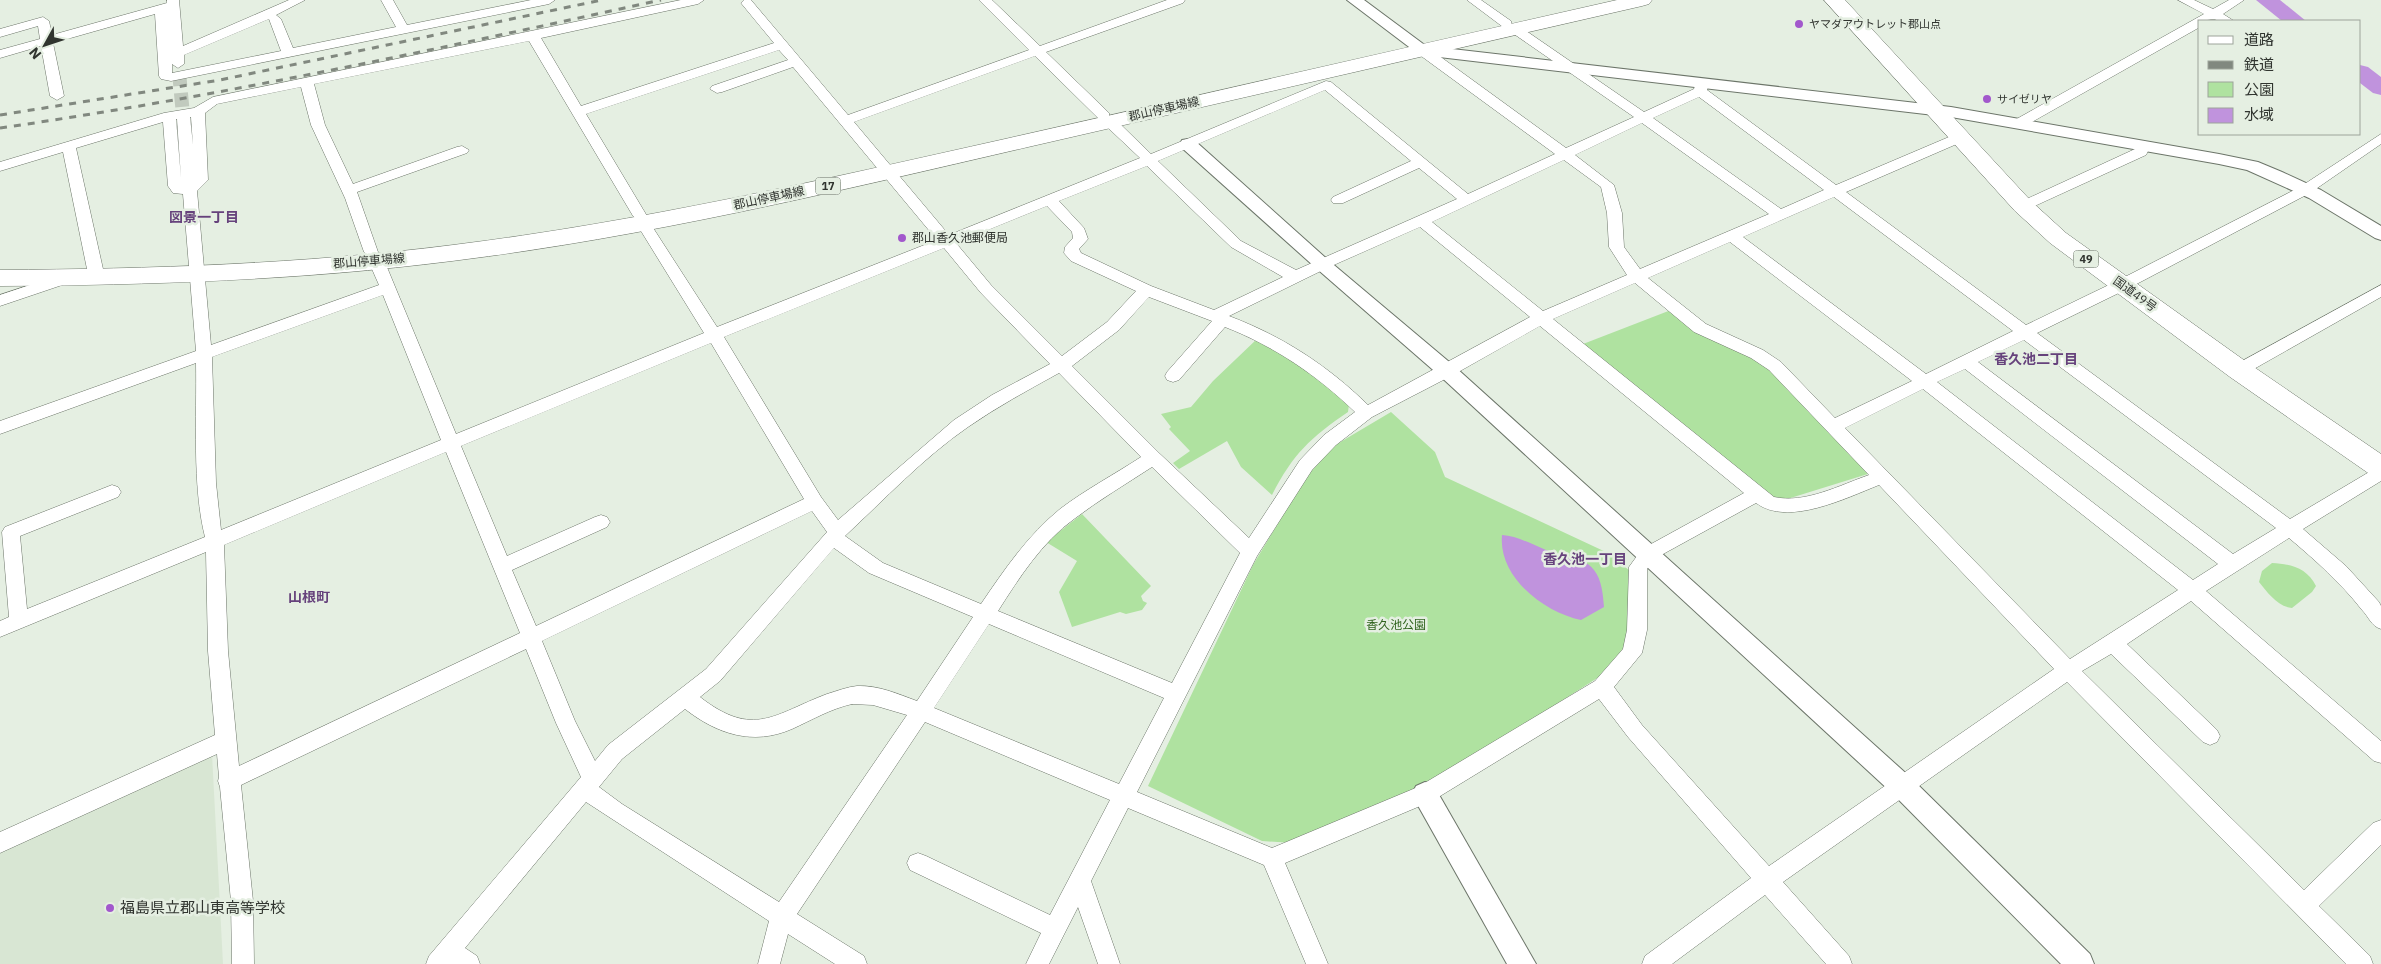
<svg xmlns="http://www.w3.org/2000/svg" width="2381" height="964" viewBox="0 0 2381 964" font-family="'IBM Plex Sans','Noto Sans JP',sans-serif">
<style>
.built{fill:#d8e6d3}
.green{fill:#afe2a0}
.water{fill:#c093dd}
.lines{fill:none;stroke-linecap:round;stroke-linejoin:round}
.river{fill:#c093dd;fill-rule:evenodd}
.minor-tunnel{stroke:#c1cabe;stroke-width:14;stroke-dasharray:14 7;stroke-linecap:butt}
.minor-casing{stroke:#6c7569;stroke-width:1}
.tertiary-casing{stroke:#6c7569;stroke-width:2}
.primary-casing{stroke:#6c7569;stroke-width:1}
.trunk-casing{stroke:#6c7569;stroke-width:1}
.minor{fill:#fff;fill-rule:evenodd}
.tertiary{fill:#fff;fill-rule:evenodd}
.primary{fill:#fff;fill-rule:evenodd}
.trunk{fill:#fff;fill-rule:evenodd}
.rail{stroke:#81887f;stroke-width:3;stroke-dasharray:7 7;stroke-linecap:butt}
.poi-dot{fill:#a258cc;stroke:#e5efe2;stroke-width:2}
.labels{text-anchor:middle;stroke-width:5;stroke-linejoin:round;paint-order:stroke}
.far-poi-label{font-size:11px;fill:#30342f;stroke:#e5efe2;text-anchor:start}
.shield{fill:#e5efe2;stroke:#666c65;stroke-width:1}
.shield-label{font-size:11px;font-weight:bold;fill:#30342f}
.street-label{font-size:12px;fill:#30342f;stroke:#e5efe2}
.poi-label{font-size:12px;fill:#30342f;stroke:#e5efe2;text-anchor:start}
.park-label{font-size:12px;fill:#30641e;stroke:#e5efe2}
.neighbourhood-label{font-size:14px;font-weight:bold;fill:#66427c;stroke:#e5efe2}
.near-poi-label{font-size:15px;fill:#30342f;stroke:#e5efe2;text-anchor:start}
</style>
<rect width="100%" height="100%" fill="#e5efe2"/>
<!-- built -->
<polygon class="built" points="212,754 223,964 0,964 0,851"/>
<!-- green -->
<g class="green">
<polygon points="1671,310 1754,355 1871,473 1784,500 1771,497 1583,344"/>
<path d="M 1258,338 L 1285,353 L 1349,404 L 1348,412 C 1310,438 1293,454 1272,495 L 1241,467 L 1227,441 L 1179,469 L 1173,463 L 1190,451 L 1169,429 L 1171,427 L 1161,414 L 1191,407 L 1213,381 Z"/>
<polygon points="1391,412 1435,452 1445,477 1608,553 1630,571 1630,637 1616,666 1437,781 1294,843 1262,841 1148,786 1253,565 1305,478 1332,447"/>
<polygon points="1082,514 1151,586 1141,596 1143,601 1147,603 1142,610 1126,614 1120,612 1072,627 1059,592 1077,561 1046,542"/>
<path d="M 2272,563 C 2291,564 2307,568 2316,586 L 2312,592 L 2292,608 C 2278,607 2267,592 2259,582 L 2262,571 Z"/>
</g>
<!-- water -->
<path class="water" d="M 1502,535 C 1521,536 1541,550 1560,555 C 1567,558 1575,558 1582,561 C 1587,563 1591,566 1594,570 C 1602,580 1603,595 1604,607 L 1581,620 C 1544,612 1498,577 1502,535 Z"/>
<g class="lines">
<!-- river -->
<g class="river">
<polygon points="2256,0 2280,0 2306,21 2282,21"/>
<polygon points="2360,65 2368,67 2381,77 2381,95 2373,93 2360,83"/>
</g>
<!-- minor-tunnel -->
<polyline class="minor-tunnel" points="179,72 183,115"/>
<defs>
<g id="minor">
<path d="M 167,0 L 179,0 L 183,46 L 289,0 L 305,0 L 276,15 L 281,19 L 293,48 L 396,27 L 381,0 L 393,0 L 407,25 L 531,0 L 555,0 L 549,4 L 171,81 L 161,79 L 159,76 L 155,14 L 53,43 L 64,96 L 57,100 L 50,96 L 41,46 L 0,58 L 0,50 L 40,39 L 38,26 L 0,37 L 0,29 L 43,17 L 49,21 L 52,35 L 167,3 ZM 269,19 L 281,51 L 172,73 L 172,64 L 178,68 L 184,64 L 184,55 Z"/>
<path d="M 681,0 L 704,0 L 698,4 L 541,38 L 581,106 L 774,43 L 741,3 L 744,0 L 751,0 L 848,115 L 1029,50 L 979,0 L 992,0 L 1040,46 L 1167,0 L 1185,0 L 1183,3 L 1046,52 L 1109,113 L 1109,118 L 1115,119 L 1151,154 L 1326,81 L 1331,82 L 1468,194 L 1555,154 L 1417,53 L 1416,50 L 1417,47 L 1427,47 L 1566,148 L 1634,117 L 1511,32 L 1510,27 L 1503,27 L 1467,0 L 1481,0 L 1511,21 L 1512,26 L 1519,26 L 1644,112 L 1694,89 L 1697,79 L 1707,79 L 1709,82 L 1707,90 L 1836,185 L 1956,134 L 1966,134 L 1968,137 L 1966,140 L 1846,192 L 2026,325 L 2117,281 L 2300,187 L 2381,134 L 2381,144 L 2310,193 L 2127,289 L 2037,333 L 2290,519 L 2381,465 L 2381,481 L 2303,529 L 2346,566 L 2379,602 L 2381,606 L 2381,629 C 2371,626 2369,617 2362,610 C 2341,583 2315,560 2289,538 L 2206,591 L 2381,741 L 2381,763 L 2374,761 L 2191,601 L 2127,644 L 2217,730 L 2220,736 L 2217,742 L 2210,745 L 2203,742 L 2111,654 L 2082,671 L 2304,890 L 2373,823 L 2381,820 L 2381,845 L 2319,906 L 2370,956 L 2373,964 L 2346,964 L 2067,682 L 1783,882 L 1849,956 L 1852,964 L 1826,964 L 1765,895 L 1672,964 L 1642,964 L 1645,956 L 1751,878 L 1628,737 L 1599,699 L 1432,801 L 1285,863 L 1328,964 L 1306,964 L 1264,865 L 1128,808 L 1091,881 L 1120,964 L 1098,964 L 1078,907 L 1049,964 L 1026,964 L 1041,933 L 910,870 L 907,863 L 910,856 L 918,853 L 926,856 L 1050,915 L 1110,800 L 925,722 L 797,914 L 864,956 L 867,964 L 835,964 L 788,934 L 780,964 L 758,964 L 769,921 L 586,802 L 465,948 L 477,956 L 480,964 L 426,964 L 429,956 L 581,777 L 556,723 L 526,649 L 241,785 L 253,901 L 254,964 L 232,964 L 231,901 L 220,787 L 218,781 L 219,777 L 217,754 L 0,853 L 0,832 L 215,735 L 208,651 L 206,552 L 0,637 L 0,621 L 9,617 L 2,532 L 5,527 L 112,485 L 118,487 L 121,492 L 118,497 L 20,536 L 27,609 L 205,537 C 192,486 197,416 196,363 L 0,434 L 0,421 L 196,351 L 183,194 L 173,193 L 168,186 L 163,122 L 76,148 L 103,269 L 100,273 L 90,273 L 87,269 L 63,152 L 0,171 L 0,162 L 164,113 L 194,108 L 213,97 ZM 529,41 L 633,216 L 638,220 L 636,223 L 704,333 L 456,434 L 384,260 L 377,255 L 378,252 L 357,192 L 467,153 L 469,150 L 462,146 L 457,147 L 353,184 L 325,125 L 314,84 ZM 779,50 L 788,60 L 712,86 L 710,89 L 717,93 L 722,92 L 793,67 L 937,240 L 717,327 L 648,220 L 645,219 L 647,216 L 586,114 ZM 1035,56 L 1099,119 L 1105,120 L 1105,125 L 1140,158 L 949,235 L 854,122 ZM 301,87 L 311,125 L 345,198 L 364,252 L 370,257 L 368,260 L 379,285 L 211,345 L 197,191 L 208,180 L 205,113 L 217,104 ZM 1325,90 L 1411,161 L 1333,197 L 1331,200 L 1333,203 L 1343,203 L 1419,168 L 1457,199 L 1296,270 L 1241,241 L 1158,161 ZM 1699,97 L 1824,190 L 1781,209 L 1653,118 ZM 190,117 L 191,117 L 193,145 ZM 176,119 L 177,119 L 181,178 ZM 1642,123 L 1769,214 L 1640,269 L 1624,247 L 1622,213 L 1614,185 L 1575,155 ZM 1564,160 L 1601,187 L 1607,213 L 1609,247 L 1627,275 L 1543,311 L 1432,222 ZM 1147,166 L 1231,247 L 1283,277 L 1214,310 L 1151,286 L 1081,253 L 1079,249 L 1088,239 L 1084,228 L 1059,201 ZM 1834,197 L 2013,331 L 1926,374 L 1743,237 ZM 1047,206 L 1072,232 L 1073,238 L 1065,247 L 1064,253 L 1071,261 L 1136,291 L 1107,322 L 1062,356 L 991,285 L 956,243 ZM 1420,227 L 1530,317 L 1368,405 C 1327,365 1282,336 1229,316 L 1327,268 ZM 1730,242 L 1912,381 L 1835,418 L 1781,362 L 1763,350 L 1706,324 L 1648,278 ZM 944,248 L 981,293 L 1050,364 L 992,395 L 954,420 L 838,520 L 821,497 L 724,337 ZM 1635,283 L 1694,332 L 1751,358 L 1769,370 L 1869,475 C 1840,485 1805,504 1774,497 L 1553,319 ZM 383,295 L 441,440 L 221,530 L 216,483 L 212,357 ZM 1149,297 L 1212,321 L 1167,372 L 1165,376 L 1167,380 L 1173,382 L 1179,380 L 1225,327 C 1274,346 1318,376 1355,412 L 1324,435 L 1300,460 L 1249,538 L 1159,453 L 1072,366 L 1119,330 ZM 1540,326 L 1744,493 L 1642,549 L 1629,567 L 1627,630 L 1623,649 L 1595,681 L 1418,787 L 1272,848 L 1137,792 L 1257,556 L 1312,470 L 1336,445 L 1372,417 L 1453,375 ZM 2024,340 L 2276,528 L 2233,554 L 1978,362 ZM 711,343 L 804,499 L 536,626 L 512,570 L 607,527 L 610,522 L 607,517 L 601,515 L 595,517 L 507,556 L 461,446 ZM 1965,369 L 2218,564 L 2193,580 L 1937,382 ZM 1059,373 L 1141,457 C 1115,474 1085,490 1060,509 C 1028,535 1004,570 981,604 L 883,563 L 845,536 C 885,499 923,458 968,427 C 997,407 1028,390 1059,373 ZM 1923,389 L 2178,590 L 2070,659 L 1845,428 ZM 446,452 L 520,633 L 239,766 L 228,651 L 224,545 ZM 1152,467 L 1240,553 L 1172,683 L 998,611 C 1019,578 1042,542 1074,519 C 1099,500 1126,484 1152,467 ZM 1879,485 L 2054,669 L 1769,866 L 1642,725 L 1614,687 L 1642,653 L 1647,630 L 1647,569 L 1654,559 L 1756,503 C 1788,527 1846,498 1879,485 ZM 812,511 L 827,532 L 706,669 L 608,745 L 595,761 L 575,721 L 542,641 ZM 834,548 L 869,573 L 973,617 L 917,701 C 898,694 878,685 857,686 C 847,687 837,691 827,694 C 774,714 754,739 700,697 L 720,681 ZM 989,624 L 1164,698 L 1119,784 L 934,708 ZM 852,704 L 873,705 L 907,715 L 779,902 L 622,804 L 599,787 L 622,759 L 685,709 C 717,734 753,746 792,729 C 812,720 830,709 852,704 Z"/>
<polygon points="2178,0 2194,0 2213,9 2229,0 2244,0 2223,14 2234,21 2219,21 2214,19 2200,21 2200,27 2023,127 2013,127 2011,124 2013,121 2204,14"/>
<polygon points="2144,141 2151,145 2146,155 2028,209 2023,211 2016,206 2018,203 2135,149 2139,142"/>
<polygon points="66,273 71,274 74,278 71,282 0,306 0,295"/>
<polygon points="2381,285 2381,297 2245,374 2239,376 2233,374 2231,370 2233,366"/>
</g>
<g id="tertiary">
<polygon points="1347,0 1364,0 1426,46 1951,107 2219,154 2258,162 2282,172 2321,190 2381,226 2381,240 2375,238 2309,198 2247,170 2219,164 1951,117 1422,55 1417,53"/>
<polygon points="1188,139 1194,140 1328,260 1454,366 1910,777 2090,954 2094,964 2061,964 1892,793 1440,376 1316,268 1182,148 1180,144 1182,140"/>
<polygon points="1425,782 1434,786 1536,964 1507,964 1416,802 1412,794 1416,786"/>
</g>
<path id="primary" d="M 1617,0 L 1652,0 L 1649,4 L 1642,6 C 1437,53 1233,100 1028,147 C 838,191 647,237 452,261 C 302,280 151,285 0,286 L 0,270 C 151,269 303,264 453,245 C 639,222 822,180 1005,139 C 1209,93 1413,46 1617,0 Z"/>
<polygon id="trunk" points="1824,0 1845,0 2031,201 2066,233 2248,363 2381,454 2381,479 2371,475 2230,377 2050,243 2015,211"/>
</defs>
<!-- minor casing -->
<use href="#minor" class="minor-casing"/>
<!-- tertiary casing -->
<use href="#tertiary" class="tertiary-casing"/>
<!-- primary casing -->
<use href="#primary" class="primary-casing"/>
<!-- trunk casing -->
<use href="#trunk" class="trunk-casing"/>
<!-- minor -->
<use href="#minor" class="minor"/>
<!-- tertiary -->
<use href="#tertiary" class="tertiary"/>
<!-- primary -->
<use href="#primary" class="primary"/>
<!-- trunk -->
<use href="#trunk" class="trunk"/>
<!-- rail -->
<g class="rail">
<polyline points="0,115 220,80 602,0"/>
<path d="M 0,128 C 223,96 442,48 661,0"/>
</g>
</g>
<!-- markers -->
<g class="poi-dot">
<circle cx="1799" cy="24" r="5"/>
<circle cx="1987" cy="99" r="5"/>
<circle cx="902" cy="238" r="5"/>
<circle cx="110" cy="908" r="5"/>
</g>
<g class="labels">
<!-- far-poi labels -->
<g class="far-poi-label">
<text x="1809" y="28">ヤマダアウトレット郡山点</text>
<text x="1997" y="103">サイゼリヤ</text>
</g>
<!-- shield labels -->
<g class="shield">
<rect x="815.5" y="177.5" width="25" height="17" rx="4"/>
<rect x="2073.5" y="250.5" width="25" height="17" rx="4"/>
</g>
<g class="shield-label">
<text x="828" y="190">17</text>
<text x="2086" y="263">49</text>
</g>
<!-- street labels -->
<g class="street-label">
<text transform="translate(1164 109) rotate(-13)" y="4">郡山停車場線</text>
<text transform="translate(769 198) rotate(-12)" y="4">郡山停車場線</text>
<text transform="translate(369 261) rotate(-5)" y="4">郡山停車場線</text>
<text transform="translate(2135 294) rotate(36)" y="4">国道49号</text>
</g>
<!-- poi labels -->
<g class="poi-label">
<text x="912" y="242">郡山香久池郵便局</text>
</g>
<!-- park labels -->
<g class="park-label">
<text x="1396" y="629">香久池公園</text>
</g>
<!-- neighbourhood labels -->
<g class="neighbourhood-label">
<text x="204" y="222">図景一丁目</text>
<text x="2036" y="364">香久池二丁目</text>
<text x="1585" y="564">香久池一丁目</text>
<text x="309" y="602">山根町</text>
</g>
<!-- near-poi labels -->
<g class="near-poi-label">
<text x="120" y="913">福島県立郡山東高等学校</text>
</g>
</g>
<!-- legend -->
<rect x="2198" y="20" width="162" height="115" fill="#e5efe2" stroke="#9da49a"/>
<rect x="2208" y="36" width="25" height="8" fill="#ffffff" stroke="#9da49a"/>
<text x="2244" y="45" font-size="15" fill="#30342f">道路</text>
<rect x="2208" y="61" width="25" height="8" fill="#81887f" stroke="#9da49a"/>
<text x="2244" y="70" font-size="15" fill="#30342f">鉄道</text>
<rect x="2208" y="82" width="25" height="15" fill="#afe2a0" stroke="#9da49a"/>
<text x="2244" y="95" font-size="15" fill="#30342f">公園</text>
<rect x="2208" y="108" width="25" height="15" fill="#c093dd" stroke="#9da49a"/>
<text x="2244" y="120" font-size="15" fill="#30342f">水域</text>
<!-- north arrow -->
<g transform="translate(45 45) rotate(230)" stroke="#e5efe2" stroke-width="4" paint-order="stroke">
<path d="M0-4L9 19L0 12L-9 19Z" fill="#30342f"/>
<text y="-8" font-size="14" font-weight="bold" text-anchor="middle" fill="#30342f">N</text>
</g>
</svg>
